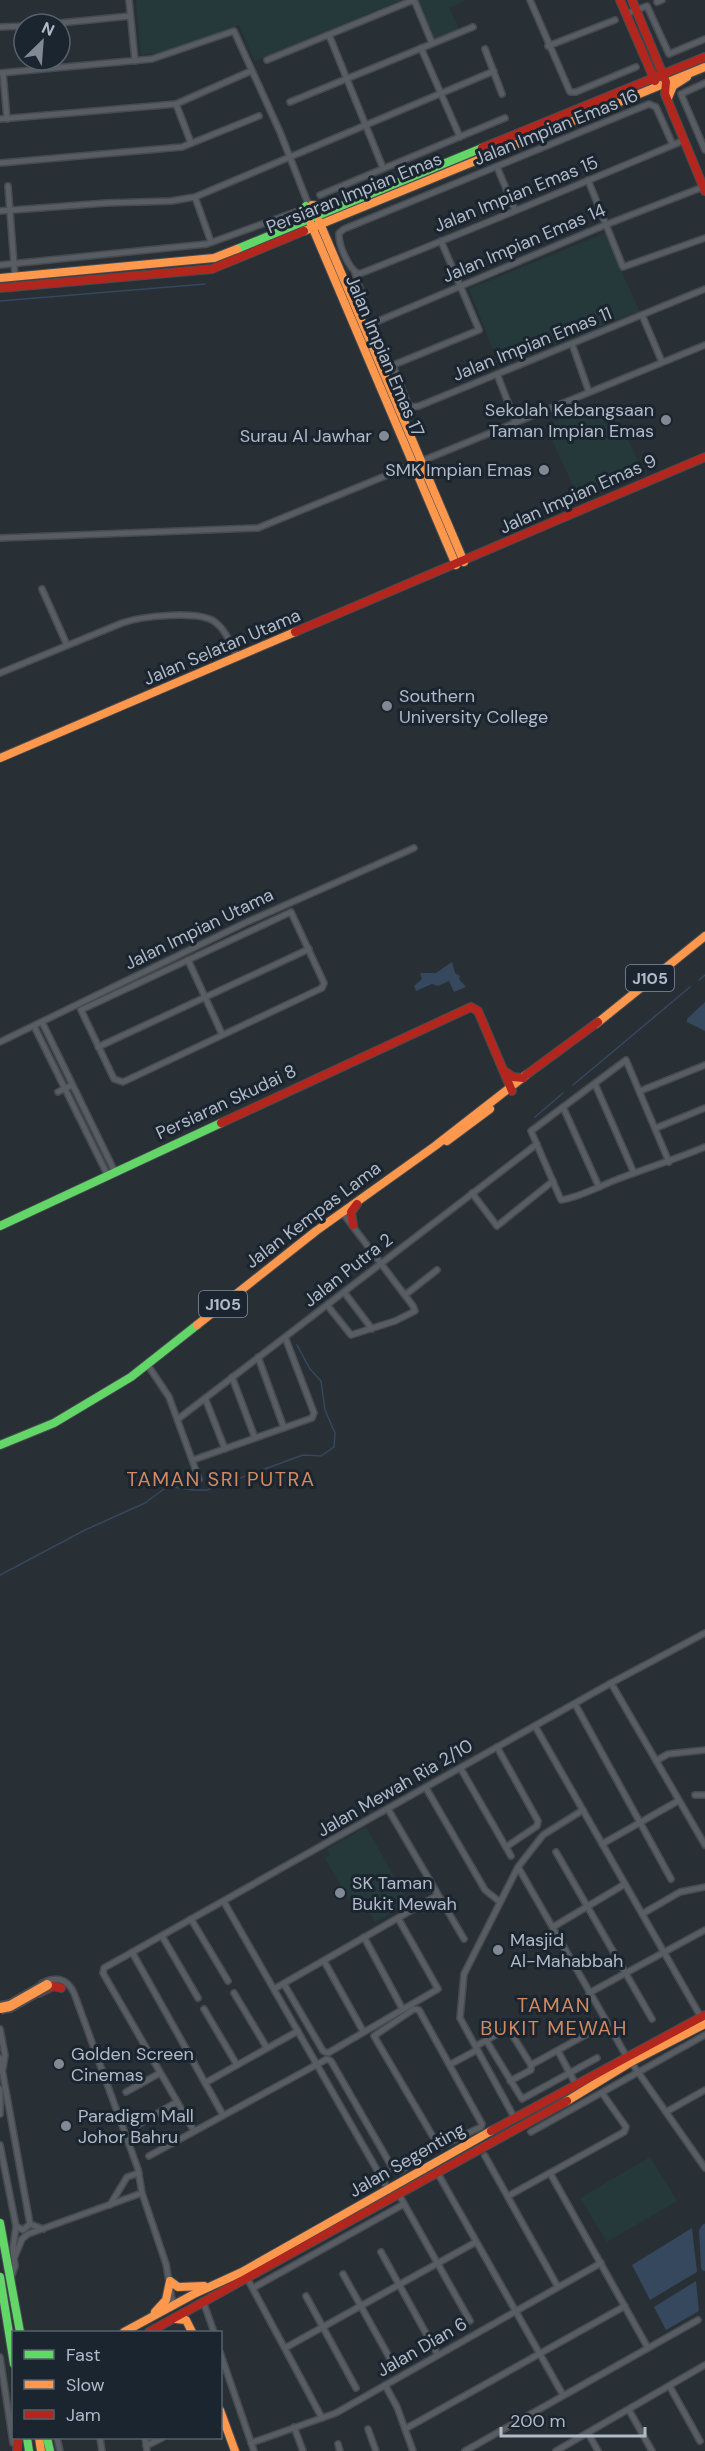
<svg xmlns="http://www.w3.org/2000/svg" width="705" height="2451" viewBox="0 0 705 2451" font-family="'DM Sans',sans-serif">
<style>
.green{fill:#25393b}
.water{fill:#35485e}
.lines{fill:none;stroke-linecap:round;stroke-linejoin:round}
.stream{stroke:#35485e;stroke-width:1.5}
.river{stroke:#35485e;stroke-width:8}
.street-casing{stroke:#464b50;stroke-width:8}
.fast-casing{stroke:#464b50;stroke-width:10}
.slow-casing{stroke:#464b50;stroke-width:10}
.jam-casing{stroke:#464b50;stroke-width:10}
.street{stroke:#585c63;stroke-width:5}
.fast{stroke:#63d668;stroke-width:8}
.slow{stroke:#ff974d;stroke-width:8}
.jam{stroke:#b3261e;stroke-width:8}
.slow-bridge-casing{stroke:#454b51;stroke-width:14;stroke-linecap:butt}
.slow-bridge{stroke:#ff974d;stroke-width:10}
.poi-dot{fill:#818a94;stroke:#1b2530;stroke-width:2}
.labels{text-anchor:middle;stroke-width:6;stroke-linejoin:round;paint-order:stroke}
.shield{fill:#1b2530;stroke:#848e9a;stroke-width:1.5}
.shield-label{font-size:16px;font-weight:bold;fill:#b1bbc7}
.street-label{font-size:18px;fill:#b1bbc7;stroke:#1b2530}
.poi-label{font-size:18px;fill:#b1bbc7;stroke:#1b2530;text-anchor:start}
.neighbourhood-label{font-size:20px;letter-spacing:1.5px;fill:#d38960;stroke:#1b2530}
</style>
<rect width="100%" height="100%" fill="#282f35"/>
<!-- green -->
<g class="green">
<polygon points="136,0 401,0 255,61 239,25 173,51 141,55"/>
<polygon points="416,0 467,0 449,8 459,29 432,40"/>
<polygon points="605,233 639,311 500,367 469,289"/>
<polygon points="614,408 641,468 578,497 546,426 583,409 588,419"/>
<polygon points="366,1827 409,1903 375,1922 365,1903 354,1909 325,1858 330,1855 327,1849"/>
<polygon points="650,2157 677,2201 607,2242 580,2198"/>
</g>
<!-- water -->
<g class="water">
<polygon points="452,962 455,973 460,976 459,979 466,987 454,992 449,981 438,986 432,984 416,991 414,986 422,979 420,973 436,973"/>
<polygon points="705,1002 705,1031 687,1022 687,1019"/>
<polygon points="692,2228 697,2272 650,2300 632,2265"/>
<polygon points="696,2281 699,2311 666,2330 654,2307"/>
</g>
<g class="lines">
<!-- stream -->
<g class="stream">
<polyline points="0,301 205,284"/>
<polyline points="699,980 705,975"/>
<polyline points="573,1085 690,987"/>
<polyline points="535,1117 563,1093"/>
<polyline points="0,1575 85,1530 145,1503 168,1486 192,1490 207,1490 303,1455 321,1456 334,1447 335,1433 325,1410 321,1381 310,1369 297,1345"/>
</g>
<!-- river -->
<polyline class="river" points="705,2228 703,2231 705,2267"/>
<defs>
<g id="street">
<polyline points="129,0 135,61"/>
<polyline points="530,0 570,92 576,92 636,67"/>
<polyline points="657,2 662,0"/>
<polyline points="626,14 647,6 669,54 705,39"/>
<polyline points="50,24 130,16"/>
<polyline points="0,27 24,26"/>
<polyline points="329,35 383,168"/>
<polyline points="548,46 615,20"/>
<polyline points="421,48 460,137"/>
<polyline points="485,49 502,94"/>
<polyline points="267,60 411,1 415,2 432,43"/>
<polyline points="0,73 152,59 234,31 280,132 307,201 317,216"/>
<polyline points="3,73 7,119"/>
<polyline points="705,83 681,94 705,150"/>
<polyline points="290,102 473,27"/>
<polyline points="176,104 191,143"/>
<polyline points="0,119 176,104 251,71"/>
<path d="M 673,145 L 656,107 L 649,104 L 344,229 L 339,233 C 338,244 349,270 359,274 C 464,233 568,189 673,145 L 684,140"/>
<polyline points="0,163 182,147 259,116"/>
<polyline points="497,167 515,210"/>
<polyline points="588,180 623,267 705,238"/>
<polyline points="8,186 15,277"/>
<polyline points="320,195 505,118"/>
<polyline points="195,197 211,242"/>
<polyline points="0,211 106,203 171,201 195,197 494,71"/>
<polyline points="0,265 207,244 298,211"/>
<polyline points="355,273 363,298"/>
<polyline points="642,315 662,362"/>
<polyline points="357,330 605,225 703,187"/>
<polyline points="572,344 589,392"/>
<polyline points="393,366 408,404 412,407 419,406 705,289"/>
<polyline points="381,370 479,330 441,241"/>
<polyline points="497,374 516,423"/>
<polyline points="0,538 258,528 705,345"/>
<polyline points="42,589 67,645"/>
<path d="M 0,673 L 122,623 C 142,616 198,610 215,622 C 226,630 231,645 237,657"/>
<polygon points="291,912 324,983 322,988 123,1082 114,1079 81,1010"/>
<polyline points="188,960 222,1034"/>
<polyline points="42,1022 115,1172"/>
<polyline points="34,1026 108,1176"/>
<polyline points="0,1042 247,922 414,848"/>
<polyline points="98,1047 309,949"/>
<polyline points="595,1084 634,1173"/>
<polyline points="640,1091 705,1065"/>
<polyline points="58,1092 72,1085"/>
<polyline points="563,1107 599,1187"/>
<polyline points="656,1128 705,1108"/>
<path d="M 669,1162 L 626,1060 L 531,1131 L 561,1200 C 581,1197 599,1186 618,1179 C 647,1168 676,1159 705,1147"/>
<polyline points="472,1193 497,1226 553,1181"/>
<polyline points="344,1292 372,1329"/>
<polyline points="405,1295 437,1270"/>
<polyline points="327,1305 351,1335 395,1321 415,1311 413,1306 342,1212"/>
<polyline points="258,1357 284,1428"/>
<polyline points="147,1364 169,1397 199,1479"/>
<polyline points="232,1377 255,1438"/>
<polyline points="205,1398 225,1449"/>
<polyline points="178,1419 537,1144"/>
<polyline points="193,1460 312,1418 314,1413 285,1337"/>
<polyline points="611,1683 705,1845"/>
<polyline points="575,1704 671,1879"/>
<polyline points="535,1726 702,2019"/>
<polyline points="497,1747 538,1821 537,1826 506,1847"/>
<polyline points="656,1761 668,1754 705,1750"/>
<polyline points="461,1769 511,1856"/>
<polyline points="426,1788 485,1890 500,1902"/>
<polyline points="695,1795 705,1795"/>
<polyline points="388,1809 464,1939"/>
<polyline points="602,1844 678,1801"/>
<polyline points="556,1852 652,2019"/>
<polyline points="518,1867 628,2059"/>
<polyline points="224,1902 389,2191"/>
<polyline points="642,1914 680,1892 705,1887"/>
<polyline points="191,1919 228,1981"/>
<polyline points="553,1927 625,1884"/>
<polyline points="162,1936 198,1998"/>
<polyline points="364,1937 402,2008"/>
<polyline points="132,1952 223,2115"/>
<polyline points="324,1961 363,2031"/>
<path d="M 42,1983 C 56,1976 67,1978 74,1993 L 138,2169 L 142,2193 L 166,2264 L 173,2305"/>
<polyline points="284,1984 323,2051 328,2053 438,1989 398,1918"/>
<polyline points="274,1989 438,1895"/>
<polyline points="234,1993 267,2048"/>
<polyline points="589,1993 705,1930"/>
<polyline points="204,2009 237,2065"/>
<polygon points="414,2009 419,2010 482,2124 481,2127 439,2147 374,2036"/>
<polyline points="0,2029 5,2055 3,2068"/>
<polyline points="486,2040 522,2099 597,2058"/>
<polyline points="476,2046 508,2028 531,2065 598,2028"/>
<polyline points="558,2051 575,2083"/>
<polyline points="0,2058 30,2224 43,2229"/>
<polyline points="631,2062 705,2168"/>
<polyline points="451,2064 477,2050"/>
<polyline points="510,2081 531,2070 531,2065"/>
<polyline points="205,2083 298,2031"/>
<polyline points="0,2089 0,2114"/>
<polyline points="126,2092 160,2073"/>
<polyline points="666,2112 705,2090"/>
<polyline points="514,2117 460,2018 464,1974 518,1867 543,1835 583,1810"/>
<polyline points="136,2126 177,2102"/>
<polyline points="194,2131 103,1973 104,1968 611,1683 705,1633"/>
<polyline points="531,2132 705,2035"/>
<polyline points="0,2145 16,2226 13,2249 15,2266 11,2278"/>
<polyline points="149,2156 327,2059 331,2061 393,2169 400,2171 417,2159 424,2171"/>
<polyline points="485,2156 558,2287"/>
<polyline points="437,2172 563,2395"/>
<polyline points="550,2173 648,2348"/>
<polyline points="398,2193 470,2321"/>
<polyline points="508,2196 624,2132 626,2127 602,2093"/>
<polyline points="110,2205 127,2177 139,2173"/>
<polyline points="16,2226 23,2230 30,2224"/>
<polyline points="381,2252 438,2355"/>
<polyline points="15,2256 22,2239 28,2234 142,2193"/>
<polyline points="343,2274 393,2364"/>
<polyline points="247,2278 322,2418"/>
<polyline points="253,2288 404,2204"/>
<polyline points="306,2296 356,2388"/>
<polyline points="203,2301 214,2332"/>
<polyline points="285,2348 476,2242"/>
<polyline points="220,2352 254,2451"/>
<polyline points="0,2357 13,2443"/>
<polyline points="385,2385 397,2407 413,2451"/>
<polyline points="670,2387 700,2441"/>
<polyline points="629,2410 652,2451"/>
<polyline points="294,2427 303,2451"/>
<polyline points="368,2429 376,2451"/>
<polyline points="405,2429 625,2306"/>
<polyline points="588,2433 598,2451"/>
<polyline points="57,2438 60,2451"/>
<polyline points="100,2438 102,2451"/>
<polyline points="145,2438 147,2451"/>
<polyline points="251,2443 336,2413 601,2263"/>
<polyline points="338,2444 340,2451"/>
<polyline points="146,2446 162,2438"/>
<polyline points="465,2451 698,2320"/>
<polyline points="556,2451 705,2365"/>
</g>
<g id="fast">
<polyline points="295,222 306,206"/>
<polyline points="237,249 482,148"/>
<polyline points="0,1226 221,1123"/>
<polyline points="0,1445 54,1423 131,1377 197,1325"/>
<polyline points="0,2223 20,2332"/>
<polyline points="0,2277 14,2364"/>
<polyline points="27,2438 29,2451"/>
<polyline points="47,2438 50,2451"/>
</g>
<g id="slow">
<polyline points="668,98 673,86 687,77"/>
<polyline points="312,205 330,208"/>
<polyline points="319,221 464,562"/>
<polyline points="311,224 456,565"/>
<polyline points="304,231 705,67"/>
<polyline points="0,278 214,258 237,249"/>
<polyline points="0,758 295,632"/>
<polyline points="596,1024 705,936"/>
<polyline points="447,1141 490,1109"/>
<polyline points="197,1325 316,1231 435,1146 526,1075"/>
<polyline points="567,2101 631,2062 705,2024"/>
<polyline points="155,2312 166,2300 170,2281 178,2287 204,2286"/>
<polyline points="176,2319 186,2320 192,2332"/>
<polyline points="124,2332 196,2293 242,2272 491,2131"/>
<polyline points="220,2410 235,2451"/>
<polyline points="39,2438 41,2451"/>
</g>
<g id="jam">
<polyline points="620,0 655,81"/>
<polyline points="632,0 666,82 665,94 705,191"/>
<polyline points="482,148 705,57"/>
<polyline points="0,288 212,269 304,231"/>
<polyline points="295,632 705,457"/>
<polyline points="503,1070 513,1077 523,1078"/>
<polyline points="526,1075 598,1022"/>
<polyline points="221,1123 471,1007 478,1011 512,1091"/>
<polyline points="353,1225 351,1212 357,1204"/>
<polyline points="39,1993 53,1986 61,1988"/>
<polyline points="491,2131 705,2015"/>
<polyline points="149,2332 567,2101"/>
<polyline points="17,2451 18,2438"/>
</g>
</defs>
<!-- street casing -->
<use href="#street" class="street-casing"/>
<!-- fast casing -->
<use href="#fast" class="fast-casing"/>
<!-- slow casing -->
<use href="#slow" class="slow-casing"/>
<!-- jam casing -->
<use href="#jam" class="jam-casing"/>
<!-- street -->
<use href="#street" class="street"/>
<!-- fast -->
<use href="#fast" class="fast"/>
<!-- slow -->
<use href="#slow" class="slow"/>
<!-- jam -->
<use href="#jam" class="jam"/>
<defs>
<polyline id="slow-bridge" points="0,2008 10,2006 47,1985"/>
</defs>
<!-- slow-bridge casing -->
<use href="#slow-bridge" class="slow-bridge-casing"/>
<!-- slow-bridge -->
<use href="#slow-bridge" class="slow-bridge"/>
</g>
<!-- markers -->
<g class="poi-dot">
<circle cx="666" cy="420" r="6"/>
<circle cx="384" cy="436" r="6"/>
<circle cx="544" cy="470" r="6"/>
<circle cx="387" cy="706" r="6"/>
<circle cx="340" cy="1893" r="6"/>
<circle cx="498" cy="1950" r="6"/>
<circle cx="59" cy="2064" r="6"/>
<circle cx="66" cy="2126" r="6"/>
</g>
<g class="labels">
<!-- shield labels -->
<g class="shield">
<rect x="626" y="965" width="48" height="26" rx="4.5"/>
<rect x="199" y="1291" width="48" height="26" rx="4.5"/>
</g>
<g class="shield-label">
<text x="650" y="984">J105</text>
<text x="223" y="1310">J105</text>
</g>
<!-- street labels -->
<g class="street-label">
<text transform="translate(556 127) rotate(-22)" y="6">Jalan Impian Emas 16</text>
<text transform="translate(354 193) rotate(-22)" y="6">Persiaran Impian Emas</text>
<text transform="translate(516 194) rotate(-22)" y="6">Jalan Impian Emas 15</text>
<text transform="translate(524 243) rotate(-23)" y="6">Jalan Impian Emas 14</text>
<text transform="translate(532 344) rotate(-22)" y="6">Jalan Impian Emas 11</text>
<text transform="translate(385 356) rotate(67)" y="6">Jalan Impian Emas 17</text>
<text transform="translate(578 494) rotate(-24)" y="6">Jalan Impian Emas 9</text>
<text transform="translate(222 647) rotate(-23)" y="6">Jalan Selatan Utama</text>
<text transform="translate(199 929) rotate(-26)" y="6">Jalan Impian Utama</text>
<text transform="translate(226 1102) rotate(-25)" y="6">Persiaran Skudai 8</text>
<text transform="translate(313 1215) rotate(-37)" y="6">Jalan Kempas Lama</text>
<text transform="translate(348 1270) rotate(-38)" y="6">Jalan Putra 2</text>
<text transform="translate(395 1788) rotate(-30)" y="6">Jalan Mewah Ria 2/10</text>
<text transform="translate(407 2160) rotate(-30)" y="6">Jalan Segenting</text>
<text transform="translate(422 2347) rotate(-30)" y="6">Jalan Dian 6</text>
</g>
<!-- poi labels -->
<g class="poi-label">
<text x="654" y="416" text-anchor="end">Sekolah Kebangsaan<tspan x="654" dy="21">Taman Impian Emas</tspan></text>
<text x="372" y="442" text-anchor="end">Surau Al Jawhar</text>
<text x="532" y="476" text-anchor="end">SMK Impian Emas</text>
<text x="399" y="702">Southern<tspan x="399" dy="21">University College</tspan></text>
<text x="352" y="1889">SK Taman<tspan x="352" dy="21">Bukit Mewah</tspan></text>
<text x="510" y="1946">Masjid<tspan x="510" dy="21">Al-Mahabbah</tspan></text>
<text x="71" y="2060">Golden Screen<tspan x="71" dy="21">Cinemas</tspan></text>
<text x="78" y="2122">Paradigm Mall<tspan x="78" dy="21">Johor Bahru</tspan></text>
</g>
<!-- neighbourhood labels -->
<g class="neighbourhood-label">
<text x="221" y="1486">TAMAN SRI PUTRA</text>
<text x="554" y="2012">TAMAN<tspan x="554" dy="23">BUKIT MEWAH</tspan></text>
</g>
</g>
<!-- legend -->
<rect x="12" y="2331" width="210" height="108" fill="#1b2530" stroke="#57616c" stroke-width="1.5"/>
<rect x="24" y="2350" width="30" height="9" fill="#63d668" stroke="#57616c" stroke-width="1.5"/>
<text x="66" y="2361" font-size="18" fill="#b1bbc7">Fast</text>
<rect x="24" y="2380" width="30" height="9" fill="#ff974d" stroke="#57616c" stroke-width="1.5"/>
<text x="66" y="2391" font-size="18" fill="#b1bbc7">Slow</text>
<rect x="24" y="2410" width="30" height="9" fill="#b3261e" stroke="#57616c" stroke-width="1.5"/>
<text x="66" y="2421" font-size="18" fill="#b1bbc7">Jam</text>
<!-- north arrow -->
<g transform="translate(42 42) rotate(25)"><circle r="28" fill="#1b2530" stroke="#57616c" stroke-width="1.5"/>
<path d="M0-4.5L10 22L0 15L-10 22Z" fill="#818a94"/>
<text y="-9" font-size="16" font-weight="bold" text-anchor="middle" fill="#b1bbc7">N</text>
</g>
<!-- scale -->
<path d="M501 2427v9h144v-9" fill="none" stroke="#b1bbc7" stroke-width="3"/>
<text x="510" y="2427" font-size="18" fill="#b1bbc7" stroke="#1b2530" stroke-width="4.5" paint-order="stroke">200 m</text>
</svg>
